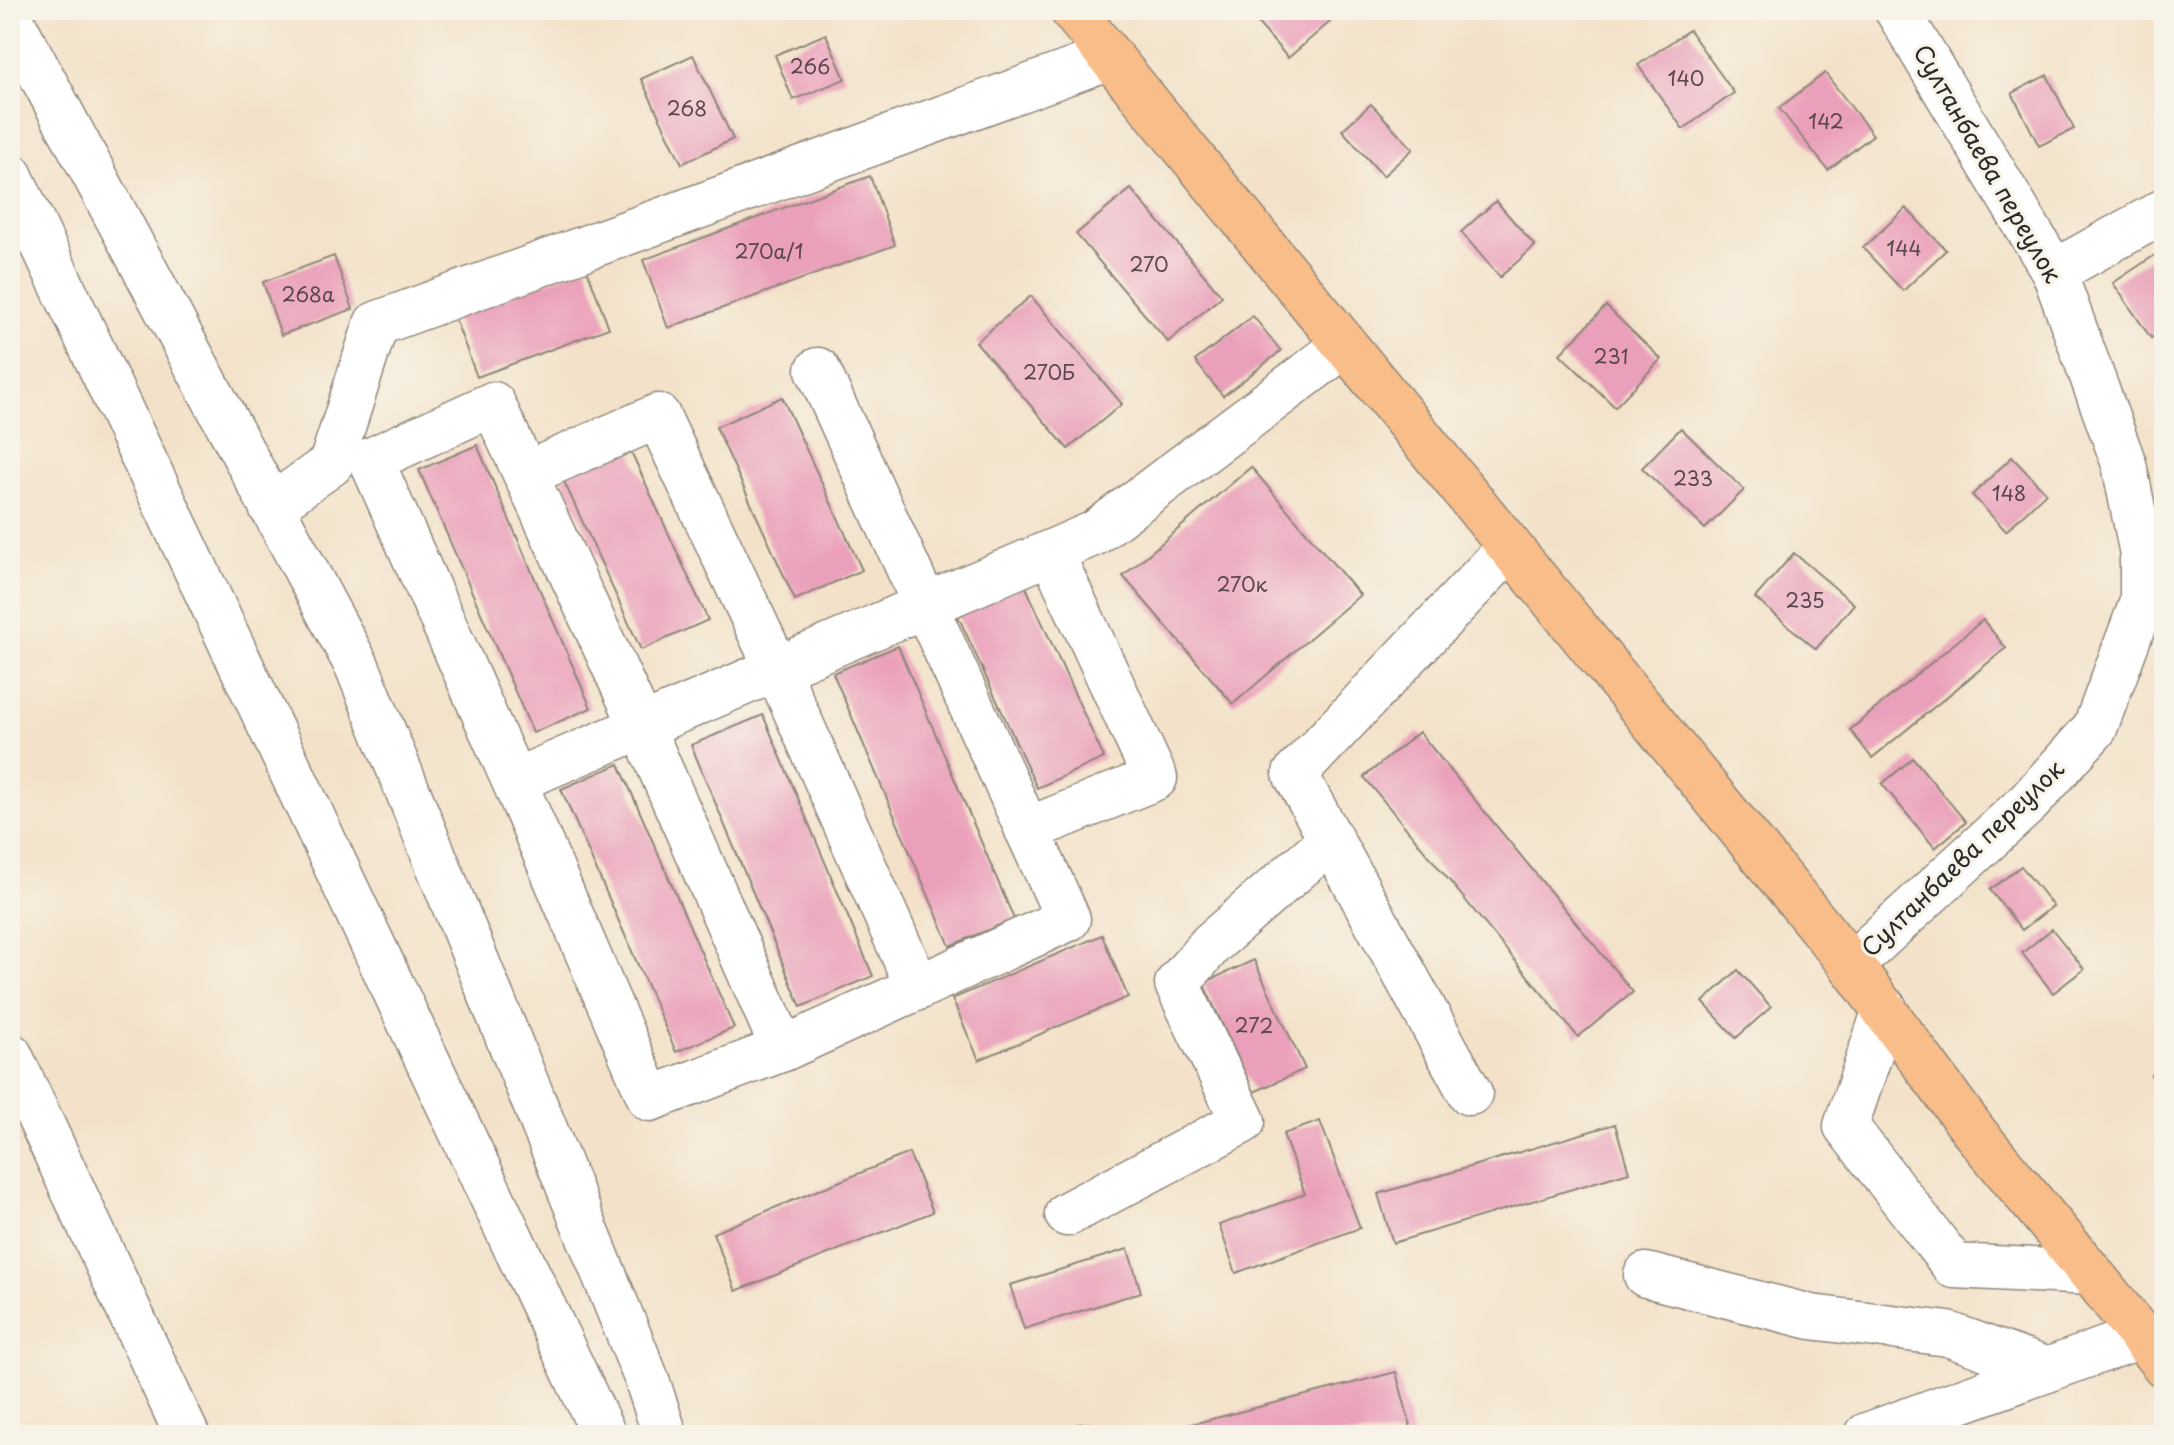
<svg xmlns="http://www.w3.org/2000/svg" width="2174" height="1445" viewBox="0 0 2174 1445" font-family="'Playpen Sans',sans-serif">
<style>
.building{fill:#eaa0ba}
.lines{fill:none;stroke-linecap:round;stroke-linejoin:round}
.minor-casing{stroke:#8f867a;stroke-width:47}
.major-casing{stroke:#8f867a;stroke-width:47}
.minor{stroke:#fff;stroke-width:44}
.major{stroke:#f8bd89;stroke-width:44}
.labels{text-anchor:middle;stroke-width:6;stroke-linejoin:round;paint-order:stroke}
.number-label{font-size:20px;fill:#5b484f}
.street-label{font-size:24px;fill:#2b2b2b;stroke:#f7f3e8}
</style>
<rect width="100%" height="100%" fill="#f7f3e8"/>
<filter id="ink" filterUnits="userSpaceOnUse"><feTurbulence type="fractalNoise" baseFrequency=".0125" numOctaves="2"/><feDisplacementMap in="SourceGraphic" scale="16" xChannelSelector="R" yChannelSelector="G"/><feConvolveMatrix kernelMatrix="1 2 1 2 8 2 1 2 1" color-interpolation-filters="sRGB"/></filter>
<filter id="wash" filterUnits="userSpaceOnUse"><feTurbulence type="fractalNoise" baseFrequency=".006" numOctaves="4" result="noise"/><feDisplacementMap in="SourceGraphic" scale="32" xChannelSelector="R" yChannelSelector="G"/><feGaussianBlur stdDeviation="1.8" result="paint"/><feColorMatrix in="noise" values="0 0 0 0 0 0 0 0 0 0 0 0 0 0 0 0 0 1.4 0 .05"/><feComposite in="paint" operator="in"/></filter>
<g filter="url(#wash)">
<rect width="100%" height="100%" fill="#f3e2c9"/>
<g id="blocks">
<!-- building -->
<g class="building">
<polygon points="1271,10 1320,10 1330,22 1288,58 1257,22"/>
<polygon points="1689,30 1734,93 1683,129 1638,65"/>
<polygon points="826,34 845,79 793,100 775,55"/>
<polygon points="693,55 733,139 682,164 641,79"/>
<polygon points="1825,73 1873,135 1828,170 1779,108"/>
<polygon points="2047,75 2074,129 2039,146 2012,93"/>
<polygon points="1371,104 1413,149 1383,176 1342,130"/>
<polygon points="870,176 895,245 668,328 643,260"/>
<polygon points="1131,189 1222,296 1168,342 1076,234"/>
<polygon points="1496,201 1535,246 1500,277 1461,232"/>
<polygon points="1906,208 1946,250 1903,291 1863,248"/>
<polygon points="2164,249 2164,329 2151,338 2113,283"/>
<polygon points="334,256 353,309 281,335 263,282"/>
<polygon points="586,267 609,328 477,377 454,316"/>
<polygon points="1031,296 1122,404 1068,449 976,342"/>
<polygon points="1606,306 1661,359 1615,407 1560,354"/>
<polygon points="1253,316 1281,351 1223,396 1195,361"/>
<polygon points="782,397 862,570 795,600 716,427"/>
<polygon points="1681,428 1744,490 1705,529 1642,468"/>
<polygon points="477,445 591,708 533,733 419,470"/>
<polygon points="629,447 708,620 641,650 562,477"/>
<polygon points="2012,457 2046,493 2006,531 1972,495"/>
<polygon points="1251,467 1360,595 1233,704 1123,576"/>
<polygon points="1794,553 1854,604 1816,649 1755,598"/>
<polygon points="1025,585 1104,758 1037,788 958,616"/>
<polygon points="1983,620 2006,648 1872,758 1850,730"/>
<polygon points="898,646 1014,919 950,946 833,673"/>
<polygon points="763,715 873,976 801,1007 691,745"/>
<polygon points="1419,732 1633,992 1578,1037 1364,777"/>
<polygon points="1913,758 1966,822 1935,848 1882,784"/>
<polygon points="619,764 734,1028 676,1052 561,789"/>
<polygon points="2021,866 2053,906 2022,930 1990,890"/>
<polygon points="2052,929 2084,969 2053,993 2022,953"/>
<polygon points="1102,935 1128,997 979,1060 952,999"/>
<polygon points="1254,960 1305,1069 1254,1092 1203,983"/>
<polygon points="1738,970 1771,1007 1736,1038 1703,1002"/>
<polygon points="2164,1069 2164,1104 2151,1075"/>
<polygon points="1320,1121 1360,1228 1236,1273 1219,1225 1305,1194 1283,1134"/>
<polygon points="1615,1124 1629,1172 1393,1243 1378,1194"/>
<polygon points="909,1153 933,1212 736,1291 713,1233"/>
<polygon points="1128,1249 1141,1292 1024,1329 1010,1285"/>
<polygon points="1396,1372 1413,1435 1153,1435 1153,1434"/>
<polygon points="1082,1423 1086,1435 1046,1435 1045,1434"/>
</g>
</g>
</g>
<g filter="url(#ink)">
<use href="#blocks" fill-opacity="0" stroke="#8f867a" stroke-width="2"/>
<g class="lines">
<defs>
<g id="minor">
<polyline points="10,17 357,666 647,1380 665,1435"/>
<polyline points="10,175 604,1435"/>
<polyline points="2054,272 2164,211"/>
<polyline points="526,474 658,416 777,669 918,988"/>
<polyline points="271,507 331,464 376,324 1110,57"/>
<path d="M 514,781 L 650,1099 L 783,1049 L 642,727 L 493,404 L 371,460 L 514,781 C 693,705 872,628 1051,552 L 1095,533 L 1345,345"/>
<polyline points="1027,830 1155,778 1051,552"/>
<polyline points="1851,965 2029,802 2095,728 2142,602 2142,554 2124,464 2054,272 1897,10"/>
<polyline points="1885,1009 1846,1126 1954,1266 2091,1273"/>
<polyline points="783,1049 1068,919 818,370"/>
<polyline points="10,1055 187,1435"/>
<polyline points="1470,1093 1295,774 1510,547"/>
<polyline points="1067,1214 1243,1121 1177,984 1211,944 1331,840"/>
<polyline points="1646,1275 1811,1317 1948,1334 2047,1370"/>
<polyline points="1867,1435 2141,1336"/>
</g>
<polyline id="major" points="1072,10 1851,965 1975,1133 2091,1273 2164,1365"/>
</defs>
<!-- minor casing -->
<use href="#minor" class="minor-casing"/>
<!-- major casing -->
<use href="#major" class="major-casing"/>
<!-- minor -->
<use href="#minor" class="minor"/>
<!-- major -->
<use href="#major" class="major"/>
</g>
</g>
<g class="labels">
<!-- number labels -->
<g class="number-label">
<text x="810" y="74">266</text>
<text x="1686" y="86">140</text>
<text x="687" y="116">268</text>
<text x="1826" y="129">142</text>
<text x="1904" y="256">144</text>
<text x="769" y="259">270а/1</text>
<text x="1149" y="272">270</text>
<text x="308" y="302">268а</text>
<text x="1611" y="364">231</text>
<text x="1049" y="380">270Б</text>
<text x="1693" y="486">233</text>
<text x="2009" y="501">148</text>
<text x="1242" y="592">270к</text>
<text x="1805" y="608">235</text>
<text x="1254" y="1033">272</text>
</g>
<!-- street labels -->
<g class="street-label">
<text transform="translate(1987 164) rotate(60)" y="8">Султанбаева переулок</text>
<text transform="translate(1963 859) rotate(-44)" y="8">Султанбаева переулок</text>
</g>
</g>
<!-- margin -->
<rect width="2174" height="1445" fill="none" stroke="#f7f3e8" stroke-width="40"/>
</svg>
